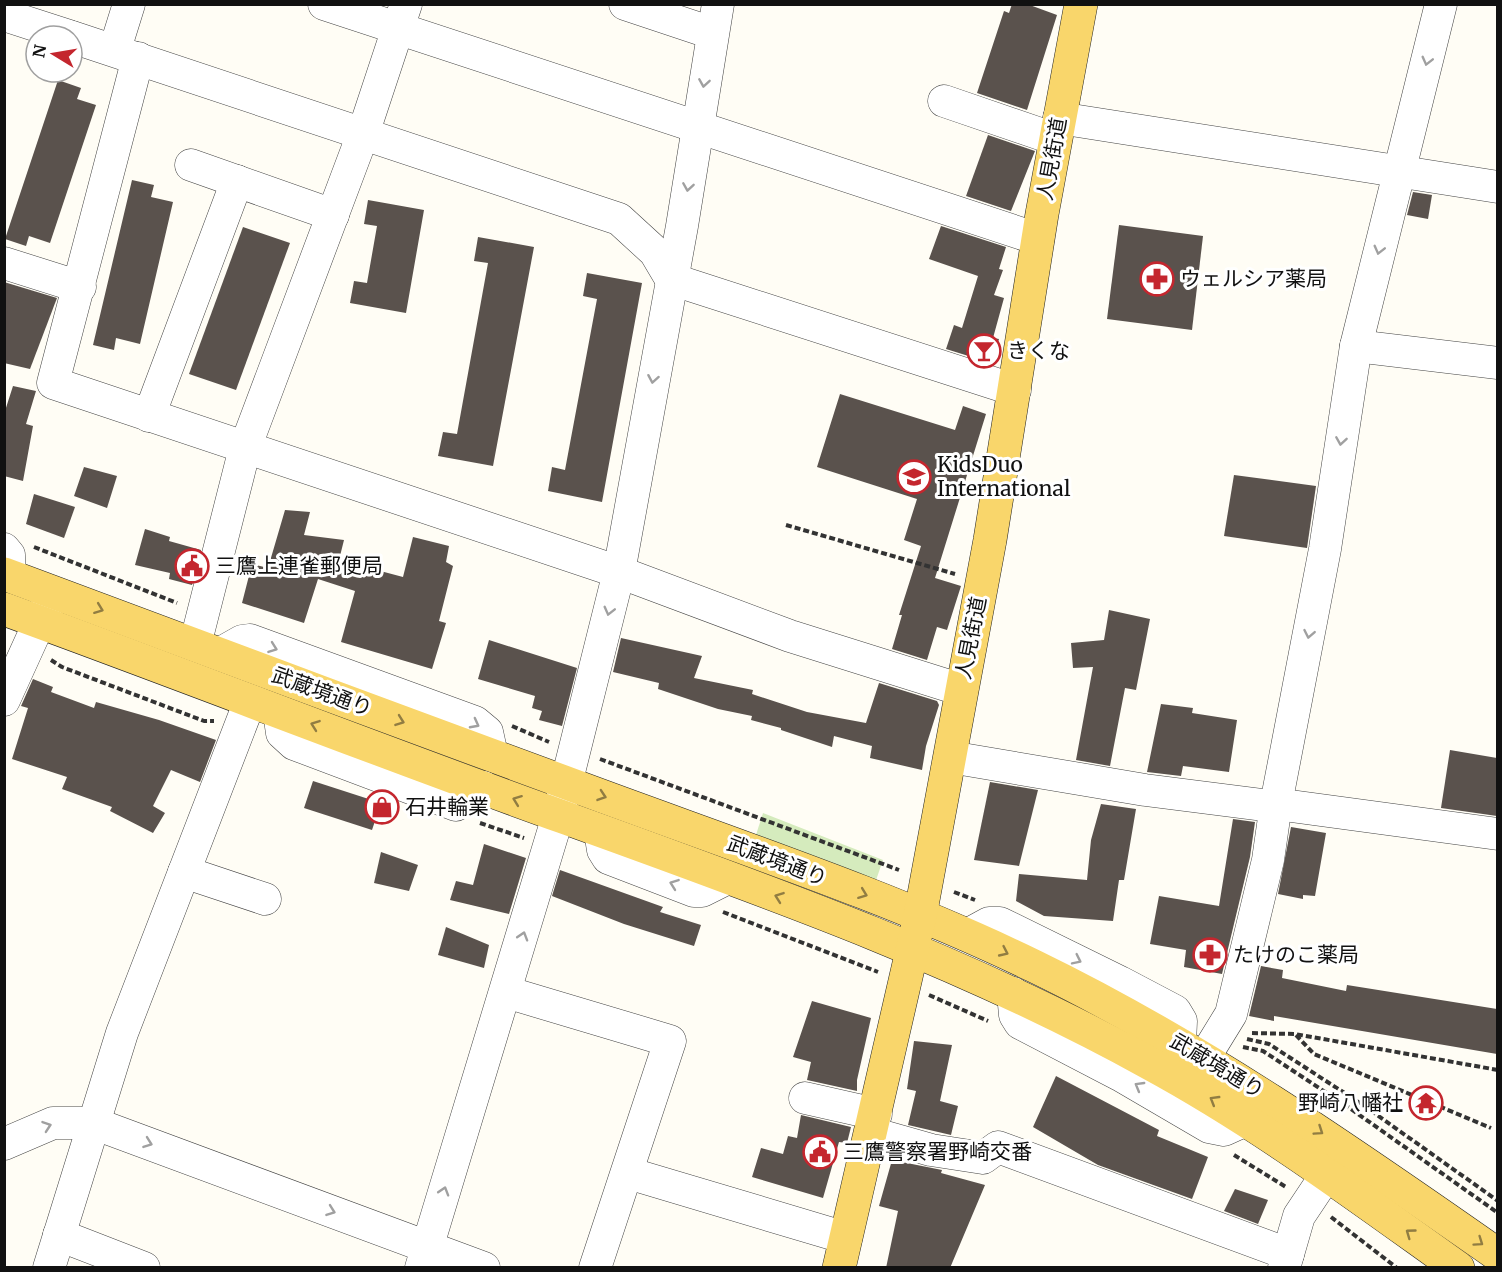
<svg xmlns="http://www.w3.org/2000/svg" width="1502" height="1272" viewBox="0 0 1502 1272" font-family="Merriweather,'Noto Sans JP',serif">
<style>
.green{fill:#d5ebbd}
.building{fill:#5a524d}
.lines{fill:none;stroke-linecap:round;stroke-linejoin:round}
.minor-casing{stroke:#444;stroke-width:33}
.major-casing{stroke:#222;stroke-width:34}
.path{stroke:#333;stroke-width:4;stroke-dasharray:6 3;stroke-linecap:butt}
.minor{stroke:#fff;stroke-width:32}
.major{stroke:#f9d66b;stroke-width:33}
.oneway{stroke:#a0a0a0}
.oneway2{stroke:#917d42}
.labels{text-anchor:middle;stroke-width:6;stroke-linejoin:round;paint-order:stroke}
.street-label{font-size:21px;fill:#111;stroke:#fff}
.poi-label{font-size:21px;fill:#111;stroke:#fff;text-anchor:start}
</style>
<rect width="100%" height="100%" fill="#fffdf5"/>
<!-- green -->
<polygon class="green" points="763,813 883,860 875,883 755,838"/>
<!-- building -->
<g class="building">
<polygon points="1012,4 1027,4 1057,15 1027,110 977,93 1004,11 1009,13"/>
<polygon points="58,80 81,88 77,99 96,105 50,243 29,236 26,246 5,239"/>
<polygon points="988,135 1035,151 1011,211 966,196"/>
<polygon points="132,180 154,185 151,197 173,202 140,344 116,338 114,350 93,345"/>
<polygon points="1413,192 1432,195 1428,219 1407,215"/>
<polygon points="368,200 424,210 406,313 350,303 354,281 367,283 377,226 364,224"/>
<polygon points="1119,225 1203,236 1192,330 1107,319"/>
<polygon points="941,226 1006,247 999,269 1003,270 994,295 1004,298 993,338 999,339 991,363 946,349 954,325 962,328 978,276 929,259"/>
<polygon points="243,227 290,243 236,390 189,374"/>
<polygon points="478,237 534,247 493,466 438,456 443,432 457,434 488,263 474,261"/>
<polygon points="587,273 642,283 602,502 548,491 552,467 565,470 597,299 583,296"/>
<polygon points="4,282 57,298 30,369 4,363"/>
<polygon points="13,386 36,391 26,424 33,426 23,481 4,476 4,414"/>
<polygon points="840,394 955,430 963,406 986,414 935,578 961,586 947,630 937,627 927,660 892,649 902,615 899,615 921,546 904,540 917,499 817,467"/>
<polygon points="84,467 117,476 107,508 74,496"/>
<polygon points="1234,475 1316,486 1307,548 1224,536"/>
<polygon points="34,494 75,507 64,538 26,524"/>
<polygon points="285,510 310,512 304,535 344,540 339,560 403,577 413,537 449,546 446,562 453,566 439,621 446,623 432,669 341,642 355,591 318,579 304,623 242,603 252,564 268,568"/>
<polygon points="145,529 170,537 169,541 201,550 192,585 169,579 170,573 135,565"/>
<polygon points="1109,610 1150,619 1136,690 1125,688 1110,766 1076,760 1093,667 1073,668 1071,643 1104,640"/>
<polygon points="621,638 702,656 694,678 753,690 752,694 807,712 866,723 879,683 937,701 939,705 926,746 922,770 870,758 872,746 834,736 832,747 781,730 781,728 751,720 752,716 718,709 658,689 659,683 613,672"/>
<polygon points="489,640 577,668 562,726 539,720 542,711 532,708 535,696 478,679"/>
<polygon points="33,679 53,687 51,692 94,708 96,702 159,720 216,740 200,782 171,770 153,806 165,813 153,833 110,811 112,807 62,789 67,777 12,759 28,708 21,706"/>
<polygon points="1161,704 1193,708 1192,713 1237,720 1229,772 1183,766 1181,776 1147,772"/>
<polygon points="1450,750 1497,758 1497,816 1441,808"/>
<polygon points="313,781 381,803 372,830 304,808"/>
<polygon points="990,782 1038,790 1019,866 974,860"/>
<polygon points="1101,804 1136,809 1124,880 1119,880 1113,921 1044,916 1016,901 1019,874 1087,880 1091,840"/>
<polygon points="1233,819 1255,822 1250,857 1222,974 1184,967 1186,950 1150,944 1159,896 1219,906"/>
<polygon points="1291,827 1326,833 1315,896 1303,895 1303,899 1278,894"/>
<polygon points="484,844 526,858 509,914 450,900 456,881 473,885"/>
<polygon points="381,852 418,865 409,891 374,883"/>
<polygon points="560,870 663,907 660,912 701,925 694,946 624,924 552,896"/>
<polygon points="446,927 489,945 484,968 438,955"/>
<polygon points="1261,966 1283,970 1282,978 1346,991 1347,985 1497,1009 1497,1054 1274,1016 1274,1021 1249,1016"/>
<polygon points="812,1001 871,1018 857,1080 857,1091 807,1080 811,1062 793,1057"/>
<polygon points="914,1041 952,1045 940,1101 958,1106 951,1135 908,1125 916,1091 907,1089"/>
<polygon points="1056,1076 1159,1130 1157,1136 1208,1157 1192,1199 1098,1165 1033,1127"/>
<polygon points="801,1115 851,1127 847,1143 839,1142 823,1198 752,1177 761,1148 783,1154 788,1136 797,1138"/>
<polygon points="892,1160 942,1170 941,1173 985,1185 950,1268 886,1268 898,1211 879,1206"/>
<polygon points="1235,1189 1268,1200 1258,1224 1224,1211"/>
</g>
<g class="lines">
<defs>
<g id="minor">
<polyline points="324,4 1038,239"/>
<polyline points="625,4 712,33"/>
<polyline points="4,15 69,36"/>
<polyline points="72,37 619,219 655,252 671,279 1015,390"/>
<polyline points="115,49 129,4"/>
<polyline points="138,58 53,383 619,572 790,636 962,690"/>
<polyline points="944,101 1055,139"/>
<polyline points="1059,118 1498,187"/>
<polyline points="191,165 333,215"/>
<polyline points="4,263 80,287"/>
<polyline points="1356,346 1498,363"/>
<polyline points="149,416 237,181"/>
<polyline points="4,549 9,555 10,576"/>
<polyline points="195,645 245,448 363,134 406,4"/>
<polyline points="219,654 242,641 250,640 475,722 487,732 492,755"/>
<polyline points="4,700 50,599"/>
<polyline points="279,712 282,733 294,744 456,805 483,787"/>
<polyline points="950,757 1145,790 1263,805 1276,804 1498,834"/>
<polyline points="600,831 603,850 608,858 694,891 702,891 728,878"/>
<polyline points="184,872 265,899"/>
<polyline points="967,935 989,923 1000,923 1120,982 1175,1011 1181,1021 1180,1043"/>
<polyline points="506,992 670,1041 595,1268"/>
<polyline points="1013,993 1015,1015 1020,1023 1120,1075 1209,1127 1224,1130 1246,1120"/>
<polyline points="1204,1058 1231,1014 1268,860 1276,804 1325,549 1356,346 1441,4"/>
<polyline points="805,1098 876,1114"/>
<polyline points="871,1133 931,1150 983,1158 998,1147 1288,1254"/>
<polyline points="4,1144 53,1123 93,1123 484,1268"/>
<polyline points="628,1173 846,1238"/>
<polyline points="59,1235 144,1268"/>
<polyline points="49,1268 122,1033 250,701"/>
<polyline points="421,1268 558,816 619,572 682,226 718,4"/>
<polyline points="1284,1268 1299,1216 1327,1174"/>
</g>
<g id="major">
<path d="M 4,574 C 191,644 377,713 564,782 C 721,841 883,893 1034,966 C 1199,1046 1348,1150 1498,1255"/>
<path d="M 4,609 C 191,677 376,750 563,817 C 762,889 963,960 1149,1063 C 1258,1122 1357,1196 1458,1268"/>
<polyline points="839,1268 920,916 990,540 1042,214 1081,4"/>
</g>
</defs>
<!-- minor casing -->
<use href="#minor" class="minor-casing"/>
<!-- major casing -->
<use href="#major" class="major-casing"/>
<!-- path -->
<g class="path">
<polyline points="786,525 955,574"/>
<polyline points="34,547 177,603"/>
<polyline points="51,660 62,667 204,721 214,721"/>
<polyline points="512,726 549,742"/>
<polyline points="600,759 899,870"/>
<polyline points="480,823 524,838"/>
<polyline points="954,892 975,900"/>
<polyline points="723,912 878,972"/>
<polyline points="929,995 988,1021"/>
<polyline points="1252,1033 1295,1034 1498,1070"/>
<polyline points="1296,1035 1314,1054 1491,1128"/>
<polyline points="1247,1039 1269,1044 1363,1105 1498,1201"/>
<polyline points="1243,1047 1263,1051 1351,1109 1498,1213"/>
<polyline points="1234,1155 1286,1187"/>
<polyline points="1331,1217 1397,1268"/>
</g>
<!-- minor -->
<use href="#minor" class="minor"/>
<!-- major -->
<use href="#major" class="major"/>
</g>
<!-- one-way arrows -->
<defs><path id="oneway-chevron" d="M-2-3.5L2.5 0L-2 3.5" fill="none" stroke-width="1.6" stroke-linecap="round" stroke-linejoin="round" transform="scale(1.5)"/></defs>
<g class="oneway">
<use href="#oneway-chevron" transform="translate(1427 61) rotate(104)"/>
<use href="#oneway-chevron" transform="translate(704 83) rotate(99)"/>
<use href="#oneway-chevron" transform="translate(688 187) rotate(99)"/>
<use href="#oneway-chevron" transform="translate(1379 250) rotate(104)"/>
<use href="#oneway-chevron" transform="translate(653 379) rotate(100)"/>
<use href="#oneway-chevron" transform="translate(1341 441) rotate(99)"/>
<use href="#oneway-chevron" transform="translate(609 611) rotate(104)"/>
<use href="#oneway-chevron" transform="translate(1309 634) rotate(101)"/>
<use href="#oneway-chevron" transform="translate(273 648) rotate(20)"/>
<use href="#oneway-chevron" transform="translate(475 724) rotate(28)"/>
<use href="#oneway-chevron" transform="translate(674 884) rotate(-160)"/>
<use href="#oneway-chevron" transform="translate(523 936) rotate(-73)"/>
<use href="#oneway-chevron" transform="translate(1077 960) rotate(26)"/>
<use href="#oneway-chevron" transform="translate(1139 1086) rotate(-150)"/>
<use href="#oneway-chevron" transform="translate(47 1126) rotate(-19)"/>
<use href="#oneway-chevron" transform="translate(148 1143) rotate(20)"/>
<use href="#oneway-chevron" transform="translate(444 1191) rotate(-73)"/>
<use href="#oneway-chevron" transform="translate(331 1211) rotate(20)"/>
</g>
<g class="oneway2">
<use href="#oneway-chevron" transform="translate(99 609) rotate(21)"/>
<use href="#oneway-chevron" transform="translate(400 721) rotate(20)"/>
<use href="#oneway-chevron" transform="translate(315 725) rotate(-160)"/>
<use href="#oneway-chevron" transform="translate(602 796) rotate(19)"/>
<use href="#oneway-chevron" transform="translate(517 800) rotate(-159)"/>
<use href="#oneway-chevron" transform="translate(863 894) rotate(21)"/>
<use href="#oneway-chevron" transform="translate(779 897) rotate(-160)"/>
<use href="#oneway-chevron" transform="translate(1004 952) rotate(25)"/>
<use href="#oneway-chevron" transform="translate(1214 1100) rotate(-149)"/>
<use href="#oneway-chevron" transform="translate(1319 1131) rotate(34)"/>
<use href="#oneway-chevron" transform="translate(1410 1233) rotate(-144)"/>
<use href="#oneway-chevron" transform="translate(1479 1242) rotate(35)"/>
</g>
<!-- icons -->
<defs>
<symbol id="pharmacy-ring" viewBox="-11 -11 22 22"><circle r="9.5" fill="#fff" stroke="#c4262e" stroke-width="1.5"/><path d="M-2-6h4v4h4v4h-4v4h-4v-4h-4v-4h4Z" fill="#c4262e"/></symbol>
<symbol id="bar-ring" viewBox="-11 -11 22 22"><circle r="9.5" fill="#fff" stroke="#c4262e" stroke-width="1.5"/><path d="M-6-5H6L.8 .8V4.5H3.5V6h-7V4.5H-.8V.8Z" fill="#c4262e"/></symbol>
<symbol id="school-ring" viewBox="-11 -11 22 22"><circle r="9.5" fill="#fff" stroke="#c4262e" stroke-width="1.5"/><path d="M0-5L7-2L0 1L-7-2ZM-4 1L0 2.5L4 1V4Q0 6-4 4Z" fill="#c4262e"/></symbol>
<symbol id="civic-ring" viewBox="-11 -11 22 22"><circle r="9.5" fill="#fff" stroke="#c4262e" stroke-width="1.5"/><path d="M-.6-6.5H3V-4.5H.6V-3L4-1V1h2V6H-6V1h2V-1L-.6-3ZM-1.2 2.5V6h2.4V2.5Z" fill="#c4262e"/></symbol>
<symbol id="shop-ring" viewBox="-11 -11 22 22"><circle r="9.5" fill="#fff" stroke="#c4262e" stroke-width="1.5"/><path d="M-5-2.5h2.3a2.7 3.5 0 0 1 5.4 0H5L5.5 6h-11ZM-1.5-2.5h3a1.5 2.3 0 0 0-3 0Z" fill="#c4262e"/></symbol>
<symbol id="temple-ring" viewBox="-11 -11 22 22"><circle r="9.5" fill="#fff" stroke="#c4262e" stroke-width="1.5"/><path d="M0-6L5-2H3V0L6.5 2.5H4V6H1.5V3h-3V6H-4V2.5H-6.5L-3 0V-2H-5Z" fill="#c4262e"/></symbol>
</defs>
<g fill-rule="evenodd">
<use href="#pharmacy-ring" x="1138" y="260" width="38" height="38"/>
<use href="#bar-ring" x="965" y="332" width="38" height="38"/>
<use href="#school-ring" x="895" y="458" width="38" height="38"/>
<use href="#civic-ring" x="173" y="547" width="38" height="38"/>
<use href="#shop-ring" x="363" y="788" width="38" height="38"/>
<use href="#pharmacy-ring" x="1191" y="936" width="38" height="38"/>
<use href="#temple-ring" x="1407" y="1084" width="38" height="38"/>
<use href="#civic-ring" x="801" y="1133" width="38" height="38"/>
</g>
<g class="labels">
<!-- street labels -->
<g class="street-label">
<text transform="translate(1052 159) rotate(-80)" y="7">人見街道</text>
<text transform="translate(971 638) rotate(-79)" y="7">人見街道</text>
<text transform="translate(322 692) rotate(20)" y="7">武蔵境通り</text>
<text transform="translate(777 861) rotate(21)" y="7">武蔵境通り</text>
<text transform="translate(1217 1066) rotate(31)" y="7">武蔵境通り</text>
</g>
<!-- poi labels -->
<g class="poi-label">
<text x="1180" y="286">ウェルシア薬局</text>
<text x="1007" y="358">きくな</text>
<text x="937" y="472">KidsDuo<tspan x="937" dy="24">International</tspan></text>
<text x="215" y="573">三鷹上連雀郵便局</text>
<text x="405" y="814">石井輪業</text>
<text x="1233" y="962">たけのこ薬局</text>
<text x="1403" y="1110" text-anchor="end">野崎八幡社</text>
<text x="843" y="1159">三鷹警察署野崎交番</text>
</g>
</g>
<!-- border -->
<rect width="1502" height="1272" fill="none" stroke="#111111" stroke-width="12"/>
<!-- north arrow -->
<g transform="translate(54 54) rotate(281)"><circle r="28" fill="#ffffff" stroke="#a0a0a0" stroke-width="1.5"/>
<path d="M0-4.5L10 22L0 15L-10 22Z" fill="#c4262e"/>
<text y="-9" font-size="16" font-weight="bold" text-anchor="middle" fill="#111111">N</text>
</g>
</svg>
